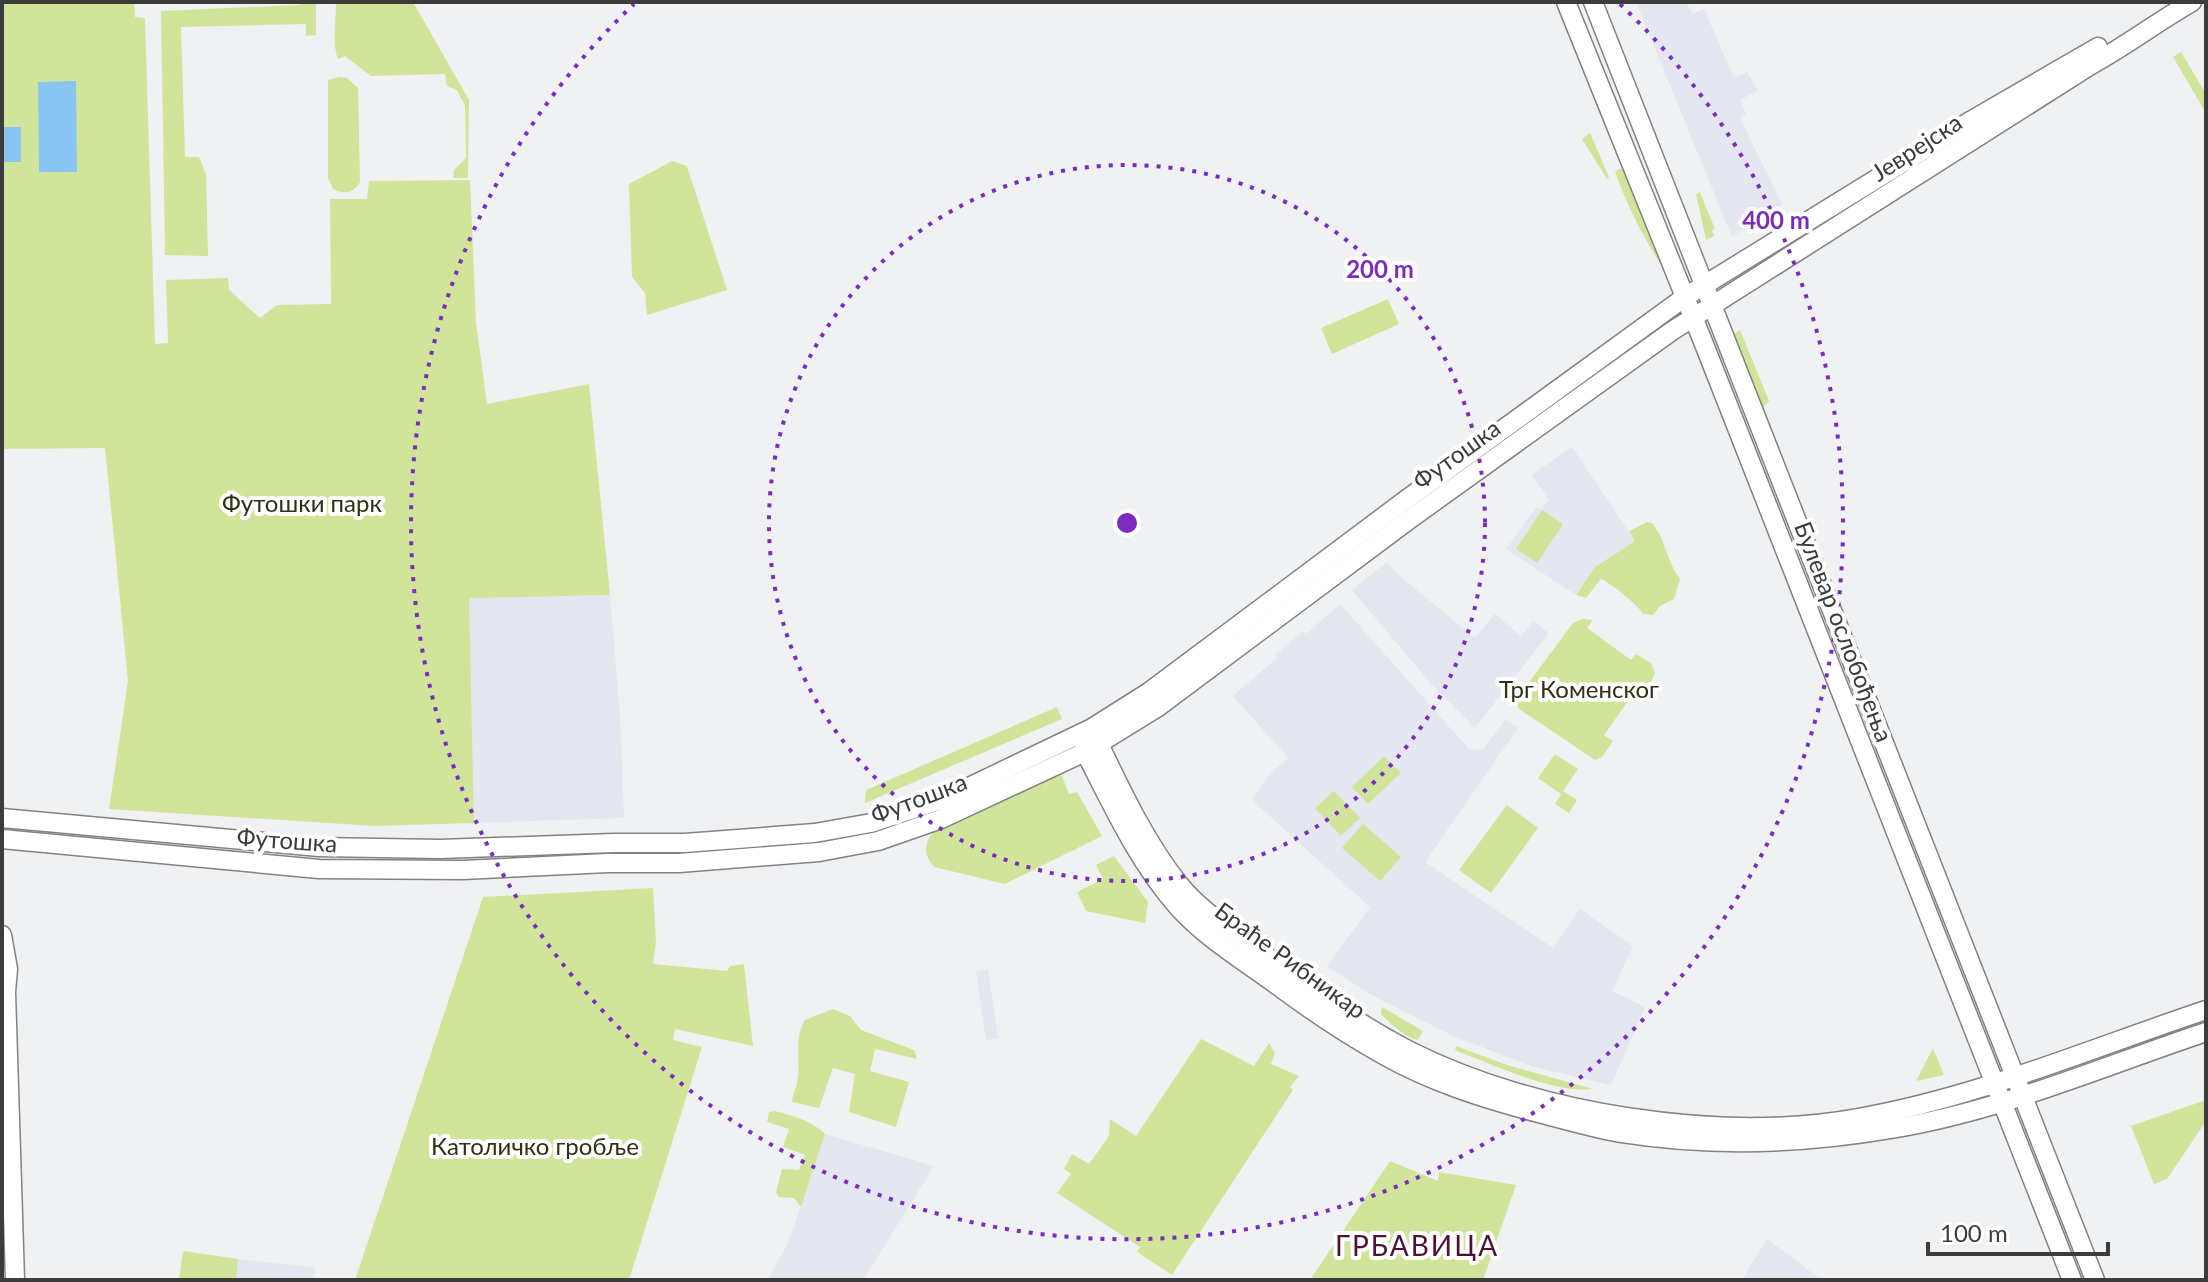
<svg xmlns="http://www.w3.org/2000/svg" width="2208" height="1282" viewBox="0 0 2208 1282" font-family="Lato,sans-serif">
<style>
.built{fill:#e4e6f0}
.green{fill:#d0e59a}
.water{fill:#89c5f2}
.lines{fill:none;stroke-linecap:round;stroke-linejoin:round}
.secondary-casing{stroke:#828284;stroke-width:21}
.secondary{stroke:#fff;stroke-width:18}
.ring{fill:none;stroke:#7b2cbf;stroke-width:4;stroke-dasharray:4 8}
.labels{text-anchor:middle;stroke-width:8;stroke-linejoin:round;paint-order:stroke}
.street-label{font-size:24px;fill:#3c3c3d;stroke:#fefeff}
.park-label{font-size:24px;fill:#2b3410;stroke:#fefeff}
.quarter-label{font-size:28px;letter-spacing:2px;fill:#4e1034;stroke:#fefeff}
.centre{fill:#7b2cbf;stroke:#fefeff;stroke-width:4}
.ring-label{font-size:24px;text-anchor:middle;font-weight:bold;fill:#7b2cbf;stroke:#fefeff;stroke-width:8;stroke-linejoin:round;paint-order:stroke}
</style>
<rect width="100%" height="100%" fill="#f0f1f3"/>
<!-- built -->
<g class="built">
<polygon points="1636,2 1686,2 1692,14 1704,9 1734,78 1747,72 1758,90 1740,100 1746,114 1740,118 1782,204 1732,237"/>
<polygon points="1572,447 1635,541 1595,567 1576,595 1506,549 1537,507 1541,510 1549,500 1532,475"/>
<polygon points="1387,562 1396,573 1475,638 1495,614 1521,636 1533,621 1549,633 1475,728 1432,685 1352,590"/>
<polygon points="610,595 620,716 624,818 474,823 468,597"/>
<polygon points="1340,604 1469,749 1483,750 1505,719 1518,728 1425,862 1553,948 1580,909 1633,946 1612,991 1645,1007 1611,1085 1531,1066 1453,1036 1370,994 1327,966 1370,907 1252,800 1268,776 1288,758 1233,696 1277,658 1275,655 1303,631 1306,634"/>
<polygon points="988,969 998,1038 986,1040 976,971"/>
<polygon points="825,1134 934,1166 863,1280 768,1280 789,1241"/>
<polygon points="1767,1239 1822,1280 1742,1280"/>
<polygon points="183,1251 238,1259 316,1268 312,1280 179,1280"/>
</g>
<!-- green -->
<g class="green">
<polygon points="2,2 134,2 135,17 145,18 155,344 168,343 166,280 228,278 229,290 260,318 277,305 331,304 330,199 367,199 369,181 470,180 476,322 487,404 589,384 610,595 469,598 474,823 375,826 109,809 128,681 105,448 2,449"/>
<polygon points="300,2 316,2 316,35 306,36 306,24 181,27 185,157 199,157 206,174 208,256 165,255 161,11 299,5"/>
<path d="M 336,2 L 413,2 L 469,100 L 468,178 L 453,178 L 454,170 L 466,158 L 465,106 L 457,90 L 447,86 L 445,74 L 371,76 L 345,56 L 338,59 C 332,44 336,20 336,2 Z"/>
<polygon points="2181,52 2206,94 2206,113 2173,57"/>
<path d="M 339,77 L 347,78 L 358,88 L 360,182 C 354,193 344,195 333,189 L 328,178 L 328,80 Z"/>
<polygon points="1590,133 1609,177 1607,179 1582,139"/>
<polygon points="672,161 687,166 727,290 647,315 645,293 632,277 629,184"/>
<path d="M 1626,167 L 1663,268 C 1644,239 1626,204 1615,171 Z"/>
<polygon points="1700,192 1715,229 1712,230 1714,236 1706,240 1696,194"/>
<polygon points="1388,299 1399,324 1332,354 1321,328"/>
<polygon points="1740,330 1769,401 1762,409 1734,334"/>
<polygon points="1542,510 1563,524 1537,563 1516,549"/>
<path d="M 1647,522 L 1652,523 C 1666,540 1667,562 1680,579 L 1674,599 L 1660,606 L 1653,615 L 1643,614 C 1638,605 1611,583 1601,579 L 1586,598 L 1576,595 L 1595,567 L 1635,541 L 1629,531 Z"/>
<polygon points="1583,619 1593,620 1587,628 1631,660 1636,654 1651,663 1655,673 1646,692 1638,687 1604,735 1613,741 1602,757 1595,760 1519,709 1515,701 1573,623"/>
<polygon points="1057,707 1062,719 865,803 866,790"/>
<polygon points="1555,754 1578,769 1563,791 1577,800 1569,813 1555,804 1561,794 1538,778"/>
<polygon points="1384,756 1401,773 1368,804 1352,787"/>
<path d="M 1059,769 L 1069,794 L 1077,792 L 1102,836 L 1005,884 L 934,867 C 920,850 926,839 940,824 Z"/>
<polygon points="1334,791 1360,818 1341,836 1315,808"/>
<polygon points="1507,805 1538,828 1491,893 1459,870"/>
<polygon points="1363,824 1401,857 1380,881 1342,848"/>
<polygon points="1114,856 1148,902 1145,923 1086,911 1077,892 1103,879 1096,865"/>
<polygon points="653,888 656,942 653,964 727,971 730,966 744,964 753,1046 675,1029 673,1040 702,1047 629,1280 355,1280 483,897"/>
<path d="M 1382,1007 L 1423,1031 L 1418,1040 C 1404,1037 1391,1024 1381,1014 Z"/>
<path d="M 833,1009 L 850,1016 L 861,1030 L 914,1050 L 917,1059 L 875,1049 L 870,1071 L 909,1082 L 896,1127 L 849,1112 L 855,1074 L 833,1068 L 819,1108 L 792,1102 C 793,1093 797,1086 798,1077 C 800,1056 794,1039 805,1020 Z"/>
<polygon points="1201,1039 1254,1066 1269,1043 1275,1053 1271,1064 1299,1076 1290,1087 1293,1090 1172,1275 1137,1252 1140,1247 1057,1193 1071,1174 1064,1169 1072,1154 1089,1164 1109,1136 1110,1119 1136,1136"/>
<path d="M 1456,1046 L 1507,1065 L 1593,1089 C 1555,1094 1491,1064 1455,1050 Z"/>
<polygon points="1933,1048 1944,1075 1916,1081"/>
<polygon points="2206,1100 2206,1121 2167,1179 2154,1184 2131,1126"/>
<path d="M 775,1111 C 793,1116 811,1120 825,1134 L 801,1207 L 794,1198 L 779,1197 L 776,1193 L 782,1169 L 799,1170 L 805,1155 L 783,1147 L 789,1129 L 767,1122 L 769,1112 Z"/>
<polygon points="1390,1161 1438,1181 1439,1172 1516,1185 1483,1280 1310,1280"/>
<polygon points="183,1251 238,1259 236,1280 179,1280"/>
</g>
<!-- water -->
<g class="water">
<polygon points="76,81 77,172 39,172 38,82"/>
<rect x="2" y="127" width="19" height="35"/>
</g>
<g class="lines">
<defs>
<g id="secondary">
<polyline points="1566,2 1704,344 2072,1280"/>
<polyline points="1593,2 2095,1280"/>
<path d="M 1092,739 L 1099,744 C 1122,792 1145,841 1178,883 C 1204,915 1239,935 1271,960 C 1315,993 1361,1026 1410,1051 C 1535,1114 1720,1143 1858,1118 C 1978,1097 2092,1048 2206,1010"/>
<path d="M 1084,743 L 1085,752 C 1113,806 1137,860 1178,907 C 1205,937 1241,959 1274,983 C 1309,1009 1344,1033 1382,1054 C 1431,1082 1485,1099 1539,1113 C 1566,1120 1593,1128 1621,1133 C 1709,1147 1803,1144 1891,1129 C 2001,1111 2101,1067 2206,1032"/>
<polyline points="2,818 319,847 440,849 614,843 685,843 815,833 871,823 944,799 1092,728 1149,692 1403,502 1685,297 1972,120 2098,47"/>
<path d="M 2,839 L 319,869 L 462,870 L 608,863 L 679,863 L 819,852 L 878,841 L 941,819 L 1085,752 L 1158,707 L 1410,519 L 1672,331 L 2091,65 C 2126,46 2157,22 2192,2"/>
<polyline points="2,935 8,969 6,992 15,1280"/>
</g>
</defs>
<!-- secondary casing -->
<use href="#secondary" class="secondary-casing"/>
<!-- secondary -->
<use href="#secondary" class="secondary"/>
</g>
<!-- distance rings -->
<g class="ring">
<circle cx="1127" cy="523" r="358"/>
<path d="M1620 4A716 716 0 1 1 634 4"/>
</g>
<g class="labels">
<!-- street labels -->
<g class="street-label">
<text transform="translate(1917 148) rotate(-33)" y="8">Јеврејска</text>
<text transform="translate(1457 455) rotate(-36)" y="8">Футошка</text>
<text transform="translate(1843 632) rotate(69)" y="8">Булевар ослобођења</text>
<text transform="translate(919 799) rotate(-21)" y="8">Футошка</text>
<text transform="translate(287 841) rotate(4)" y="8">Футошка</text>
<text transform="translate(1290 961) rotate(36)" y="8">Браће Рибникар</text>
</g>
<!-- park labels -->
<g class="park-label">
<text x="302" y="512">Футошки парк</text>
<text x="1579" y="698">Трг Коменског</text>
<text x="535" y="1155">Католичко гробље</text>
</g>
<!-- quarter labels -->
<g class="quarter-label">
<text x="1417" y="1256">ГРБАВИЦА</text>
</g>
</g>
<circle cx="1127" cy="523" r="12" class="centre"/>
<g class="ring-label">
<text x="1776" y="229">400 m</text>
<text x="1380" y="278">200 m</text>
</g>
<!-- border -->
<rect width="2208" height="1282" fill="none" stroke="#3c3c3d" stroke-width="8"/>
<!-- scale -->
<path d="M1928 1242v12h180v-12" fill="none" stroke="#3c3c3d" stroke-width="4"/>
<text x="1940" y="1242" font-size="24" fill="#3c3c3d" stroke="#fefeff" stroke-width="6" paint-order="stroke">100 m</text>
</svg>
